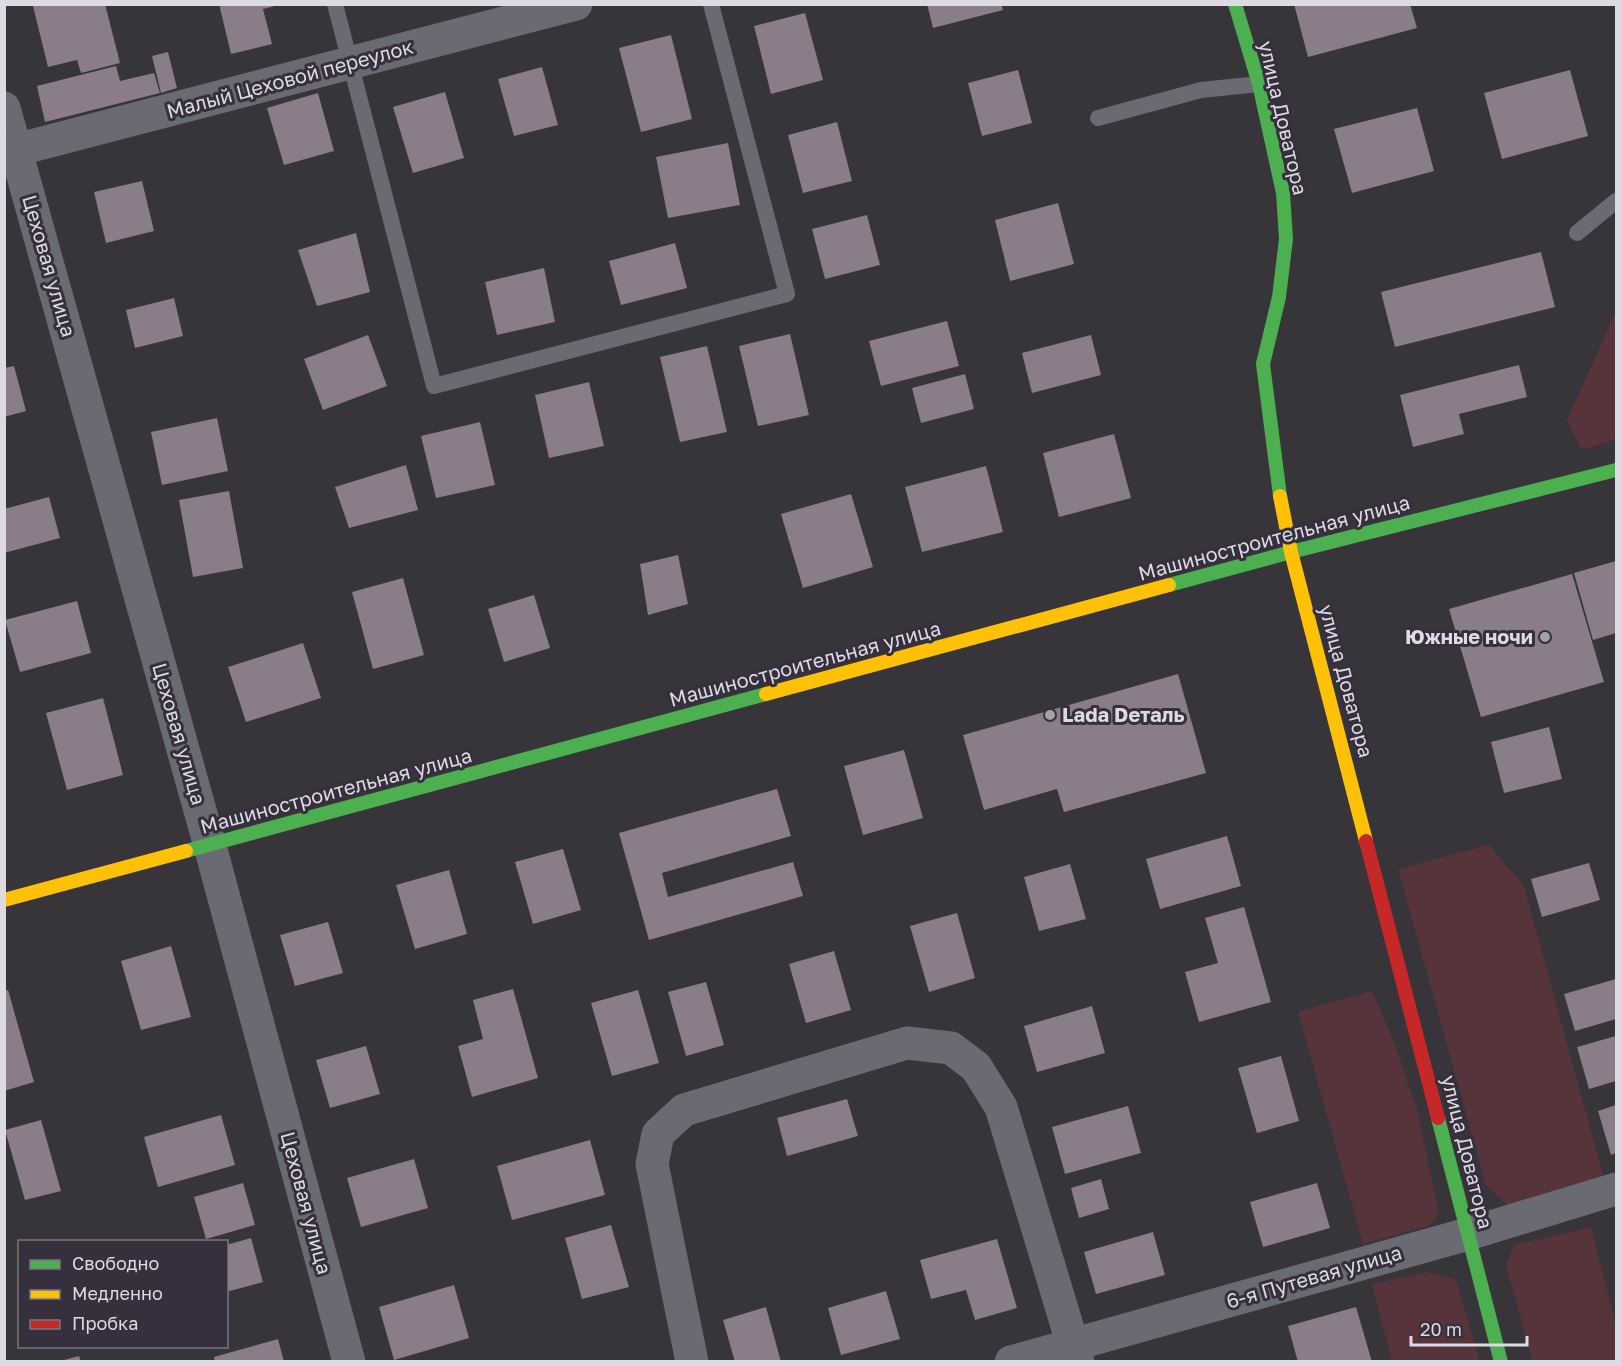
<svg xmlns="http://www.w3.org/2000/svg" width="1621" height="1366" viewBox="0 0 1621 1366" font-family="'Golos Text',sans-serif">
<style>
.green{fill:#57333a}
.building{fill:#8a7c88}
.lines{fill:none;stroke-linecap:round;stroke-linejoin:round}
.lane{stroke:#696a73;stroke-width:16}
.street{stroke:#696a73;stroke-width:33}
.fast{stroke:#4caf50;stroke-width:14}
.slow{stroke:#ffc107;stroke-width:14}
.jam{stroke:#c62828;stroke-width:14}
.poi-dot{fill:#a4a0a8;stroke:#36303e;stroke-width:2}
.labels{text-anchor:middle;stroke-width:6;stroke-linejoin:round;paint-order:stroke}
.street-label{font-size:20px;fill:#dedae3;stroke:#36303e}
.poi-label{font-size:20px;font-weight:bold;fill:#dedae3;stroke:#36303e;text-anchor:end}
</style>
<rect width="100%" height="100%" fill="#37343a"/>
<!-- green -->
<g class="green">
<polygon points="1616,311 1616,439 1582,450 1567,420"/>
<polygon points="1489,845 1524,886 1603,1175 1529,1202 1507,1205 1486,1185 1398,869"/>
<polygon points="1372,991 1392,1037 1417,1109 1439,1214 1430,1225 1363,1244 1298,1012"/>
<polygon points="1591,1227 1616,1325 1616,1361 1532,1361 1506,1265 1514,1245"/>
<polygon points="1427,1272 1456,1280 1480,1361 1392,1361 1372,1284"/>
</g>
<!-- building -->
<g class="building">
<polygon points="41,4 105,4 120,63 81,73 77,60 48,67 33,6"/>
<polygon points="219,4 275,4 275,6 263,9 272,44 231,54"/>
<polygon points="927,4 1001,4 1003,10 933,28"/>
<polygon points="1294,4 1410,4 1417,28 1308,57"/>
<polygon points="805,13 823,80 771,94 754,26"/>
<polygon points="671,35 692,119 641,132 619,48"/>
<polygon points="168,52 177,88 161,93 152,56"/>
<polygon points="116,66 120,81 154,73 160,93 45,122 37,86"/>
<polygon points="542,67 558,125 514,136 498,79"/>
<polygon points="1018,70 1032,123 982,136 968,83"/>
<polygon points="1570,70 1588,136 1502,159 1484,93"/>
<polygon points="445,92 464,158 413,173 393,107"/>
<polygon points="318,93 334,151 284,165 267,108"/>
<polygon points="1417,108 1434,171 1352,193 1334,129"/>
<polygon points="837,122 852,181 803,193 788,135"/>
<polygon points="728,143 740,205 668,218 656,157"/>
<polygon points="142,181 154,231 106,243 94,192"/>
<polygon points="1058,203 1074,264 1010,281 995,220"/>
<polygon points="867,215 880,265 825,279 812,229"/>
<polygon points="356,233 370,292 317,306 298,250"/>
<polygon points="675,243 687,288 621,305 609,261"/>
<polygon points="1541,252 1555,307 1395,347 1381,292"/>
<polygon points="544,268 555,322 497,335 485,282"/>
<polygon points="174,298 183,336 135,348 126,310"/>
<polygon points="947,321 959,366 881,386 869,341"/>
<polygon points="790,334 809,415 758,426 739,346"/>
<polygon points="368,335 387,386 323,410 304,359"/>
<polygon points="1091,335 1101,375 1032,393 1022,353"/>
<polygon points="707,346 727,432 680,442 660,357"/>
<polygon points="1519,365 1527,397 1459,414 1464,434 1413,447 1400,395"/>
<polygon points="14,366 26,411 4,417 4,368"/>
<polygon points="965,374 974,409 921,423 912,388"/>
<polygon points="589,382 604,446 549,458 535,395"/>
<polygon points="217,418 228,471 162,485 151,432"/>
<polygon points="480,422 495,485 436,498 421,436"/>
<polygon points="1114,434 1131,498 1059,517 1043,453"/>
<polygon points="406,465 418,510 349,528 335,487"/>
<polygon points="986,466 1003,532 922,552 905,487"/>
<polygon points="229,491 243,568 193,577 179,500"/>
<polygon points="851,494 873,567 803,588 781,514"/>
<polygon points="49,497 60,538 4,553 4,509"/>
<polygon points="678,555 688,604 648,615 640,564"/>
<polygon points="1616,561 1616,633 1593,640 1574,573"/>
<polygon points="1572,574 1604,682 1481,717 1449,609"/>
<polygon points="403,578 424,655 373,669 352,592"/>
<polygon points="534,595 550,648 504,662 488,609"/>
<polygon points="77,601 91,653 20,672 5,620"/>
<polygon points="303,643 321,698 246,722 228,667"/>
<polygon points="1178,674 1206,773 1064,812 1057,789 984,810 963,735"/>
<polygon points="103,698 123,775 67,790 46,713"/>
<polygon points="1549,727 1562,779 1504,793 1491,742"/>
<polygon points="904,750 923,818 863,835 844,766"/>
<polygon points="777,789 791,836 662,873 668,897 793,862 803,896 649,940 619,833"/>
<polygon points="1227,836 1241,886 1160,909 1146,859"/>
<polygon points="563,849 581,910 533,924 515,862"/>
<polygon points="1589,863 1600,900 1542,917 1531,879"/>
<polygon points="1070,864 1086,919 1039,931 1024,877"/>
<polygon points="449,870 467,934 415,949 396,885"/>
<polygon points="1244,907 1271,1002 1199,1022 1185,972 1218,963 1205,918"/>
<polygon points="957,913 975,978 929,992 910,926"/>
<polygon points="328,922 343,973 295,986 280,935"/>
<polygon points="171,946 191,1017 141,1030 121,961"/>
<polygon points="834,951 851,1010 806,1023 789,964"/>
<polygon points="1616,979 1616,1019 1575,1031 1564,994"/>
<polygon points="706,982 724,1045 686,1056 668,992"/>
<polygon points="513,989 538,1078 472,1097 458,1046 483,1039 473,1000"/>
<polygon points="8,990 34,1082 4,1091 4,991"/>
<polygon points="638,990 659,1063 612,1076 591,1003"/>
<polygon points="1092,1006 1105,1053 1037,1072 1024,1026"/>
<polygon points="1616,1036 1616,1081 1589,1089 1577,1047"/>
<polygon points="366,1046 380,1094 330,1108 316,1060"/>
<polygon points="1281,1056 1299,1121 1257,1133 1238,1068"/>
<polygon points="847,1099 858,1136 787,1156 777,1118"/>
<polygon points="1616,1105 1616,1153 1611,1155 1598,1111"/>
<polygon points="1128,1106 1141,1153 1065,1174 1052,1127"/>
<polygon points="221,1115 235,1165 158,1187 144,1137"/>
<polygon points="41,1120 61,1191 25,1200 5,1130"/>
<polygon points="590,1140 605,1195 512,1220 497,1166"/>
<polygon points="414,1159 428,1208 361,1227 347,1178"/>
<polygon points="1101,1179 1109,1209 1079,1218 1071,1188"/>
<polygon points="243,1183 255,1225 206,1239 194,1197"/>
<polygon points="1317,1183 1330,1228 1263,1247 1250,1202"/>
<polygon points="611,1225 629,1287 582,1299 565,1238"/>
<polygon points="1153,1232 1165,1275 1096,1294 1084,1252"/>
<polygon points="251,1238 263,1282 226,1292 226,1245"/>
<polygon points="997,1239 1017,1308 975,1320 966,1290 931,1299 920,1260"/>
<polygon points="454,1285 469,1338 394,1360 379,1307"/>
<polygon points="886,1291 900,1339 841,1355 828,1308"/>
<polygon points="766,1307 781,1362 735,1362 723,1320"/>
<polygon points="1356,1307 1372,1362 1298,1362 1288,1326"/>
<polygon points="278,1339 284,1362 215,1362 214,1357"/>
<polygon points="79,1356 81,1362 60,1362 60,1361"/>
</g>
<g class="lines">
<!-- lane -->
<g class="lane">
<polyline points="335,4 434,386 787,294 711,4"/>
<polyline points="1098,118 1201,90 1259,84"/>
<polyline points="1577,233 1616,201"/>
</g>
<!-- street -->
<g class="street">
<polyline points="4,108 210,846 349,1362"/>
<polyline points="4,153 576,4"/>
<polyline points="692,1362 652,1164 658,1134 684,1110 907,1043 951,1048 976,1067 1001,1107 1078,1362"/>
<polyline points="1011,1362 1468,1234 1616,1189"/>
</g>
<!-- fast -->
<g class="fast">
<polyline points="1235,4 1259,84 1283,193 1286,239 1279,297 1263,364 1280,496"/>
<polyline points="1169,585 1291,552 1616,470"/>
<polyline points="186,851 766,694"/>
<polyline points="1438,1118 1501,1362"/>
</g>
<!-- slow -->
<g class="slow">
<polyline points="1280,496 1291,552 1366,841"/>
<polyline points="766,694 1169,585"/>
<polyline points="4,900 186,851"/>
</g>
<!-- jam -->
<polyline class="jam" points="1366,841 1438,1118"/>
</g>
<!-- markers -->
<g class="poi-dot">
<circle cx="1545" cy="637" r="6"/>
<circle cx="1050" cy="715" r="6"/>
</g>
<g class="labels">
<!-- street labels -->
<g class="street-label">
<text transform="translate(290 79) rotate(-15)" y="7">Малый Цеховой переулок</text>
<text transform="translate(1283 118) rotate(77)" y="7">улица Доватора</text>
<text transform="translate(49 266) rotate(74)" y="7">Цеховая улица</text>
<text transform="translate(1274 538) rotate(-15)" y="7">Машиностроительная улица</text>
<text transform="translate(805 664) rotate(-15)" y="7">Машиностроительная улица</text>
<text transform="translate(1346 681) rotate(75)" y="7">улица Доватора</text>
<text transform="translate(179 734) rotate(74)" y="7">Цеховая улица</text>
<text transform="translate(336 791) rotate(-15)" y="7">Машиностроительная улица</text>
<text transform="translate(1467 1152) rotate(76)" y="7">улица Доватора</text>
<text transform="translate(306 1203) rotate(75)" y="7">Цеховая улица</text>
<text transform="translate(1314 1277) rotate(-16)" y="7">6-я Путевая улица</text>
</g>
<!-- poi labels -->
<g class="poi-label">
<text x="1533" y="644">Южные ночи</text>
<text x="1062" y="722" text-anchor="start">Lada Dеталь</text>
</g>
</g>
<!-- border -->
<rect width="1621" height="1366" fill="none" stroke="#dedae3" stroke-width="12"/>
<!-- legend -->
<rect x="18" y="1240" width="210" height="108" fill="#36303e" stroke="#797480" stroke-width="1.5"/>
<rect x="30" y="1260" width="30" height="9" fill="#4caf50" stroke="#797480" stroke-width="1.5"/>
<text x="72" y="1270" font-size="18" fill="#dedae3">Свободно</text>
<rect x="30" y="1290" width="30" height="9" fill="#ffc107" stroke="#797480" stroke-width="1.5"/>
<text x="72" y="1300" font-size="18" fill="#dedae3">Медленно</text>
<rect x="30" y="1320" width="30" height="9" fill="#c62828" stroke="#797480" stroke-width="1.5"/>
<text x="72" y="1330" font-size="18" fill="#dedae3">Пробка</text>
<!-- scale -->
<path d="M1411 1336v9h116v-9" fill="none" stroke="#dedae3" stroke-width="3"/>
<text x="1420" y="1336" font-size="18" fill="#dedae3" stroke="#36303e" stroke-width="4.5" paint-order="stroke">20 m</text>
</svg>
